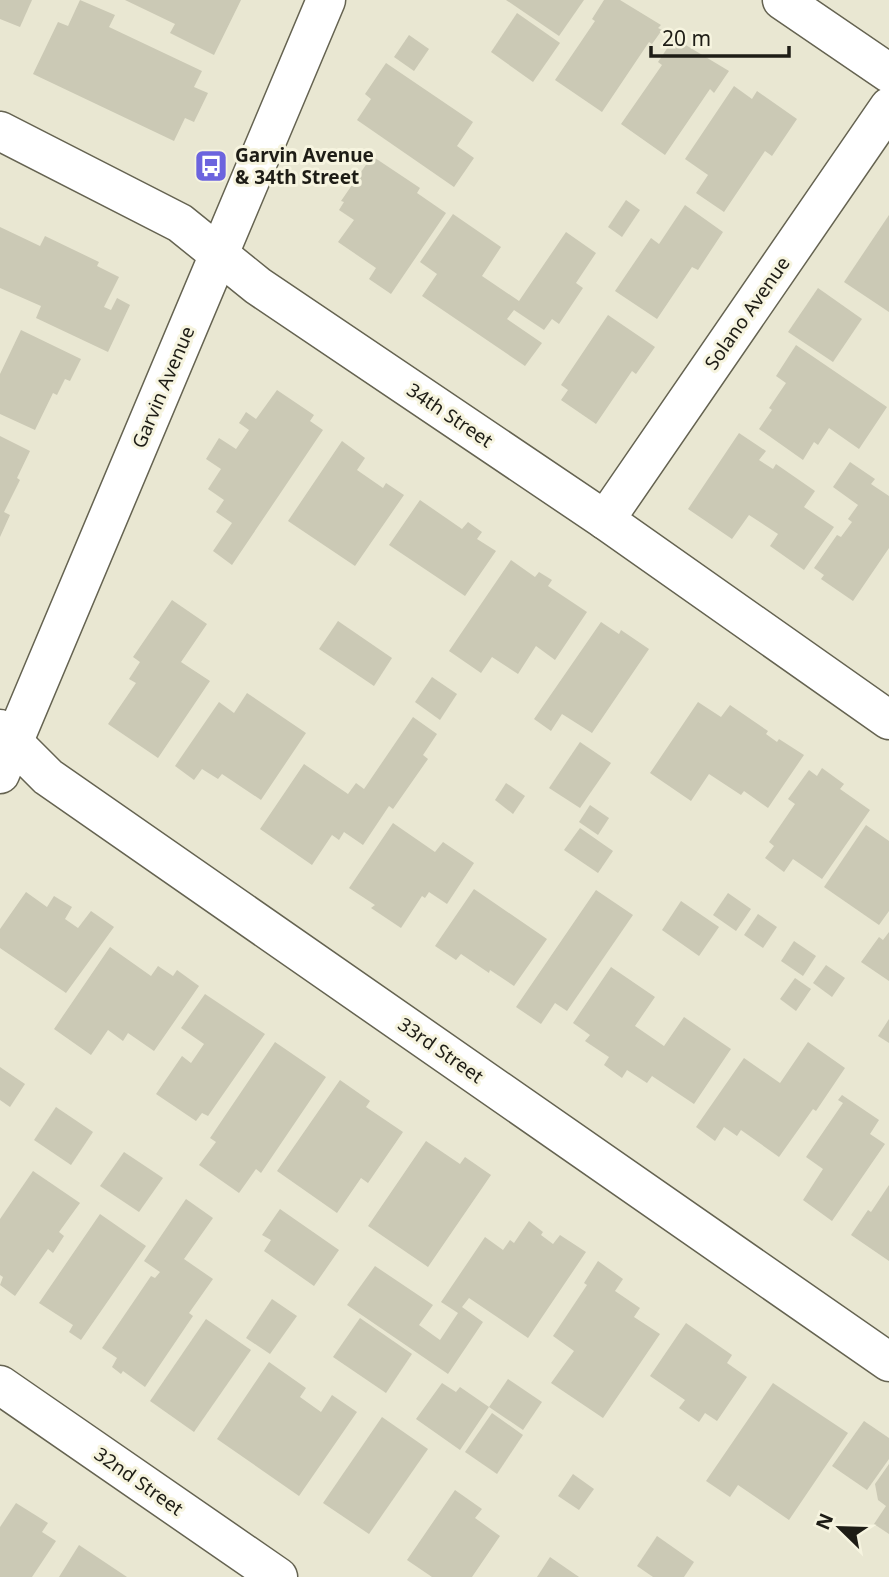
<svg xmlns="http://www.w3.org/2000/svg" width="889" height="1577" viewBox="0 0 889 1577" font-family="'Noto Sans',sans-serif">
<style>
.building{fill:#cbc9b5}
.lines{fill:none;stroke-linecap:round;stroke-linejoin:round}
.minor-casing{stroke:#656351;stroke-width:41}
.tertiary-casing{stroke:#656351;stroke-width:41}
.minor{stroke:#fff;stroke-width:38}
.tertiary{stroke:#fff;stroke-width:38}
.labels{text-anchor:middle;stroke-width:6;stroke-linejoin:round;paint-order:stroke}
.poi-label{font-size:19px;font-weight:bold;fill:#1e1d16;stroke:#f6f4df;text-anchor:start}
.street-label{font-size:19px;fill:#1e1d16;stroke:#f6f4df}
</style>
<rect width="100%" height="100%" fill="#e9e7d2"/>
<!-- building -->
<g class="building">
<polygon points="0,0 32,0 20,27 0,19"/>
<polygon points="80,0 115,15 109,27 202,71 194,87 208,93 194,122 185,118 174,141 33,74 58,22 68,26"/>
<polygon points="125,0 241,0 214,55 170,33 175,24"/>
<polygon points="506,0 584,0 559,36"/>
<polygon points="604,0 620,0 661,25 658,28 662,30 652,44 649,42 602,112 555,80 595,21 592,19"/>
<polygon points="517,13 560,43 533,82 491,52"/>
<polygon points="409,35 429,49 414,71 394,57"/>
<polygon points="674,38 729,71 714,93 710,89 665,155 621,124 662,65 658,62"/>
<polygon points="386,63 473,122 457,146 474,158 454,187 357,120 371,99 365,94"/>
<polygon points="734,86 752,99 757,91 797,119 772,156 765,151 724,212 696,193 708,175 685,159"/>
<polygon points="372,156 420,188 417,193 446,213 391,294 369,279 376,268 338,242 354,220 339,210 344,202 341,201"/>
<polygon points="626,200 640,210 622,237 608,227"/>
<polygon points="685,205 723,232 698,270 692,267 657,319 615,291 651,238 659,244"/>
<polygon points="453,214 501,247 482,276 519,301 566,232 596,253 576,283 583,288 559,324 552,319 544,330 514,310 507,319 542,343 525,366 422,296 437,274 420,262"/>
<polygon points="889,215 889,312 844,282"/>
<polygon points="0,227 40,246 45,236 99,262 97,266 119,277 104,307 111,310 117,298 130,305 108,352 36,318 41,306 0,288"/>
<polygon points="818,288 862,319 833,362 788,332"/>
<polygon points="608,315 655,347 636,374 632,371 596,424 561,400 568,390 561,385"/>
<polygon points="21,330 81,359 70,381 65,379 57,395 53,393 35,430 0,414 0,374"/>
<polygon points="796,345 887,407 859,449 829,428 818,445 814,442 803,460 759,429 772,410 769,408 786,383 776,376"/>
<polygon points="277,390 314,415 310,421 323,430 232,565 213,551 232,523 216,512 224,500 208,489 221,469 206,459 219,438 236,449 249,430 239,423 246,412 256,419"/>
<polygon points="739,433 766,451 759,460 773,469 776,464 815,491 804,507 834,527 804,570 770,546 778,534 749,515 732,539 688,509"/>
<polygon points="0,436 30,451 17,478 20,480 4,512 10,515 0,537"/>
<polygon points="342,441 365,458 357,470 383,488 386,483 404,495 355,566 288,521"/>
<polygon points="850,462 875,479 871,484 889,496 889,548 853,601 821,579 824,575 814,568 837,535 841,537 852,522 848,519 858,505 833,487"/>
<polygon points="420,500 462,529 468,522 482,532 477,539 496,551 465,596 389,545"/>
<polygon points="511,560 535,577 539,572 552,580 548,586 587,612 555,660 536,646 518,674 492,657 481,673 449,651"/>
<polygon points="172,600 207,624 181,662 210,681 158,758 108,724 136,683 129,679 140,662 133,657"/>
<polygon points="338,621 392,658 374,686 319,649"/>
<polygon points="601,622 619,634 621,630 649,649 592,733 562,714 551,731 534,719"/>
<polygon points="432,677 457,694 440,720 415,702"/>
<polygon points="247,693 306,733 261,800 222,774 218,779 202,769 194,780 175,766 219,702 234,713"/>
<polygon points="698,702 721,717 730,705 768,731 766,734 777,742 779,739 804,755 768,808 744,791 741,795 709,774 691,801 650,773"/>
<polygon points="413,717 437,734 423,755 428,759 393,809 389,806 363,845 344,832 339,840 332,835 312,865 260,829 304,764 348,794 356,783 364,789"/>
<polygon points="580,742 611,763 580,808 549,788"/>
<polygon points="822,768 844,784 840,789 870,810 822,879 793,859 784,872 765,858 774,846 769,842 795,804 788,799 809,770 817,776"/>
<polygon points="506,783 525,796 513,814 495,800"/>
<polygon points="590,805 609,818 598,835 579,822"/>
<polygon points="393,823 435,852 443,842 474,863 447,904 429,892 425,898 422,896 401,928 371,908 375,905 349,888"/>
<polygon points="866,825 889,841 889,911 879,925 824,887"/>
<polygon points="580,828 613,851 598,873 564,850"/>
<polygon points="474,889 547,939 514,986 490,970 489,973 461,954 456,960 435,946"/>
<polygon points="596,890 633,915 567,1011 555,1003 541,1024 516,1007"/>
<polygon points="26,892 47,907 54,896 72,907 65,919 78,928 91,911 114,927 66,993 0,948 0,929"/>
<polygon points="728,893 751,909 736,931 713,915"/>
<polygon points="681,901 719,927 699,956 662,930"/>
<polygon points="758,914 777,927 763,948 744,935"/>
<polygon points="889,932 889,981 861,962 879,937 883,940"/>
<polygon points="794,941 816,956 803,976 781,961"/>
<polygon points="110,947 151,976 158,966 173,976 177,970 199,986 154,1051 128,1033 123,1041 108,1030 91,1055 54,1029"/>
<polygon points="826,965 845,978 832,997 813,983"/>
<polygon points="611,967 655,997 635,1026 664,1046 684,1017 731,1049 694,1104 652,1076 647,1083 627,1070 622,1078 604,1065 609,1057 585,1041 590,1035 573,1023"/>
<polygon points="795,978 811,989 796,1011 780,999"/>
<polygon points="205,994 265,1034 208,1116 202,1113 196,1121 156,1094 182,1056 191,1063 204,1044 181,1028"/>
<polygon points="889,1019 889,1043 878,1036"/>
<polygon points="275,1042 326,1077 261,1173 256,1169 239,1193 199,1165 216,1142 210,1138"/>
<polygon points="808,1042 845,1068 816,1111 813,1109 779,1157 741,1130 737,1136 724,1127 715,1141 696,1127 744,1058 780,1083"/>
<polygon points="0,1067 25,1084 10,1107 0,1100"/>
<polygon points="340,1080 370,1101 366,1107 403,1132 368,1183 361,1178 337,1213 277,1171"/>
<polygon points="842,1095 879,1120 870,1134 885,1144 832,1221 803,1200 823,1169 806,1157 843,1103 838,1100"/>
<polygon points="56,1107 93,1132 71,1165 34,1140"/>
<polygon points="426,1141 460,1164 465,1157 491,1175 428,1267 368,1226"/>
<polygon points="124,1152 163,1178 139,1212 100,1186"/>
<polygon points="33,1171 80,1203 59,1232 64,1236 53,1253 48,1249 15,1296 0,1285 3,1277 0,1275 0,1219"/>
<polygon points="889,1185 889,1261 851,1235 868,1210 871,1212"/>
<polygon points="186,1199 213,1218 184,1259 213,1279 189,1313 193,1316 145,1387 123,1371 121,1374 112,1367 117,1358 102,1348 151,1276 155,1278 160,1272 144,1261"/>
<polygon points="280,1209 339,1250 314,1286 264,1251 271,1240 262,1235"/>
<polygon points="100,1214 146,1246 81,1340 69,1332 73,1325 39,1303"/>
<polygon points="529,1221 543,1232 541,1235 553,1244 560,1235 586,1252 528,1338 469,1298 462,1307 483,1322 448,1374 347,1305 375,1266 433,1305 419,1325 440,1340 458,1313 441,1302 485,1237 503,1250 510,1240 514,1243"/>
<polygon points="598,1261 623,1279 615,1291 640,1308 634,1317 660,1334 603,1418 551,1383 574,1351 553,1336 587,1285 584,1283"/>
<polygon points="272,1299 297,1316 270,1354 246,1338"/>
<polygon points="360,1318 412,1354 386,1393 333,1357"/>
<polygon points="206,1319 251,1350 194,1432 150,1401"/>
<polygon points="686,1323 732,1355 727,1363 747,1377 717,1421 705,1413 699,1422 679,1408 685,1400 650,1376"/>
<polygon points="269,1362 306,1388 300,1397 321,1412 332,1395 357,1412 299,1496 217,1439"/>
<polygon points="508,1379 542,1402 523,1430 489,1407"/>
<polygon points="442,1383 456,1392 460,1387 489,1407 460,1450 416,1419"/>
<polygon points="773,1383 848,1433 789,1520 738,1485 730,1497 706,1481"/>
<polygon points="492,1413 523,1435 497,1474 465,1452"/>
<polygon points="382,1417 428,1449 369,1534 323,1503"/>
<polygon points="864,1421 889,1438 889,1459 867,1490 832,1466"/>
<polygon points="889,1464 889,1534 874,1524 886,1506 878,1500 875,1484"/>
<polygon points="573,1474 594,1489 579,1510 558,1496"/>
<polygon points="455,1490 482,1509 475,1518 500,1536 472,1577 432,1577 407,1560"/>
<polygon points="16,1503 48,1523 42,1532 56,1541 32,1577 0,1577 0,1527"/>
<polygon points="657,1536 694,1562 684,1577 653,1577 637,1566"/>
<polygon points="79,1545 127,1577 59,1577"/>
<polygon points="550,1557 579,1577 537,1577"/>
</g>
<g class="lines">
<defs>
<g id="minor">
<polyline points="0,131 180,223 258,286 605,520 889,720"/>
<polyline points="605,520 889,107"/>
<polyline points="0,729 48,777 889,1362"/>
<polyline points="0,1385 278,1577"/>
</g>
<g id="tertiary">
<polyline points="782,0 889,73"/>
<polyline points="0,774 326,0"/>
</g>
</defs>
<!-- minor casing -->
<use href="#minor" class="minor-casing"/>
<!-- tertiary casing -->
<use href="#tertiary" class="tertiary-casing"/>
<!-- minor -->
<use href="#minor" class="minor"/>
<!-- tertiary -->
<use href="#tertiary" class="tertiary"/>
</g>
<!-- icons -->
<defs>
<symbol id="bus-square" viewBox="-11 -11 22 22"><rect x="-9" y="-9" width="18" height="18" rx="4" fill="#6c64de" stroke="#f6f4df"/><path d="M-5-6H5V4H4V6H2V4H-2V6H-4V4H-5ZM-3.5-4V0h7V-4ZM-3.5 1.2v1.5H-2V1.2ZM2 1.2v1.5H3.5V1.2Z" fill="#fff"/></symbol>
</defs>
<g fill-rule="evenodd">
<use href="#bus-square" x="192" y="147" width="38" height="38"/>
</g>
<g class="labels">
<!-- poi labels -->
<g class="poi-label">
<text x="235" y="162">Garvin Avenue<tspan x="235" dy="22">&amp; 34th Street</tspan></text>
</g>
<!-- street labels -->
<g class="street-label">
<text transform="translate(747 313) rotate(-55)" y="7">Solano Avenue</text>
<text transform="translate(163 387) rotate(-67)" y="7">Garvin Avenue</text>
<text transform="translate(450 415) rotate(34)" y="7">34th Street</text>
<text transform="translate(441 1050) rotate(35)" y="7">33rd Street</text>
<text transform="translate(139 1481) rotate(35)" y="7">32nd Street</text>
</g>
</g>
<!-- north arrow -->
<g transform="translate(840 1528) rotate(293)" stroke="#f6f4df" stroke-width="5" paint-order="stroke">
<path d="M0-5L12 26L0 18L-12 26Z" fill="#1e1d16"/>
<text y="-10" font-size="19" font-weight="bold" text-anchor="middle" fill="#1e1d16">N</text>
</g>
<!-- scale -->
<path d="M651 46v10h138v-10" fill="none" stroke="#1e1d16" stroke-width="3.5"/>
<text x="662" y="46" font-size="21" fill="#1e1d16" stroke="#f6f4df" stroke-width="5" paint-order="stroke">20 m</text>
</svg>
